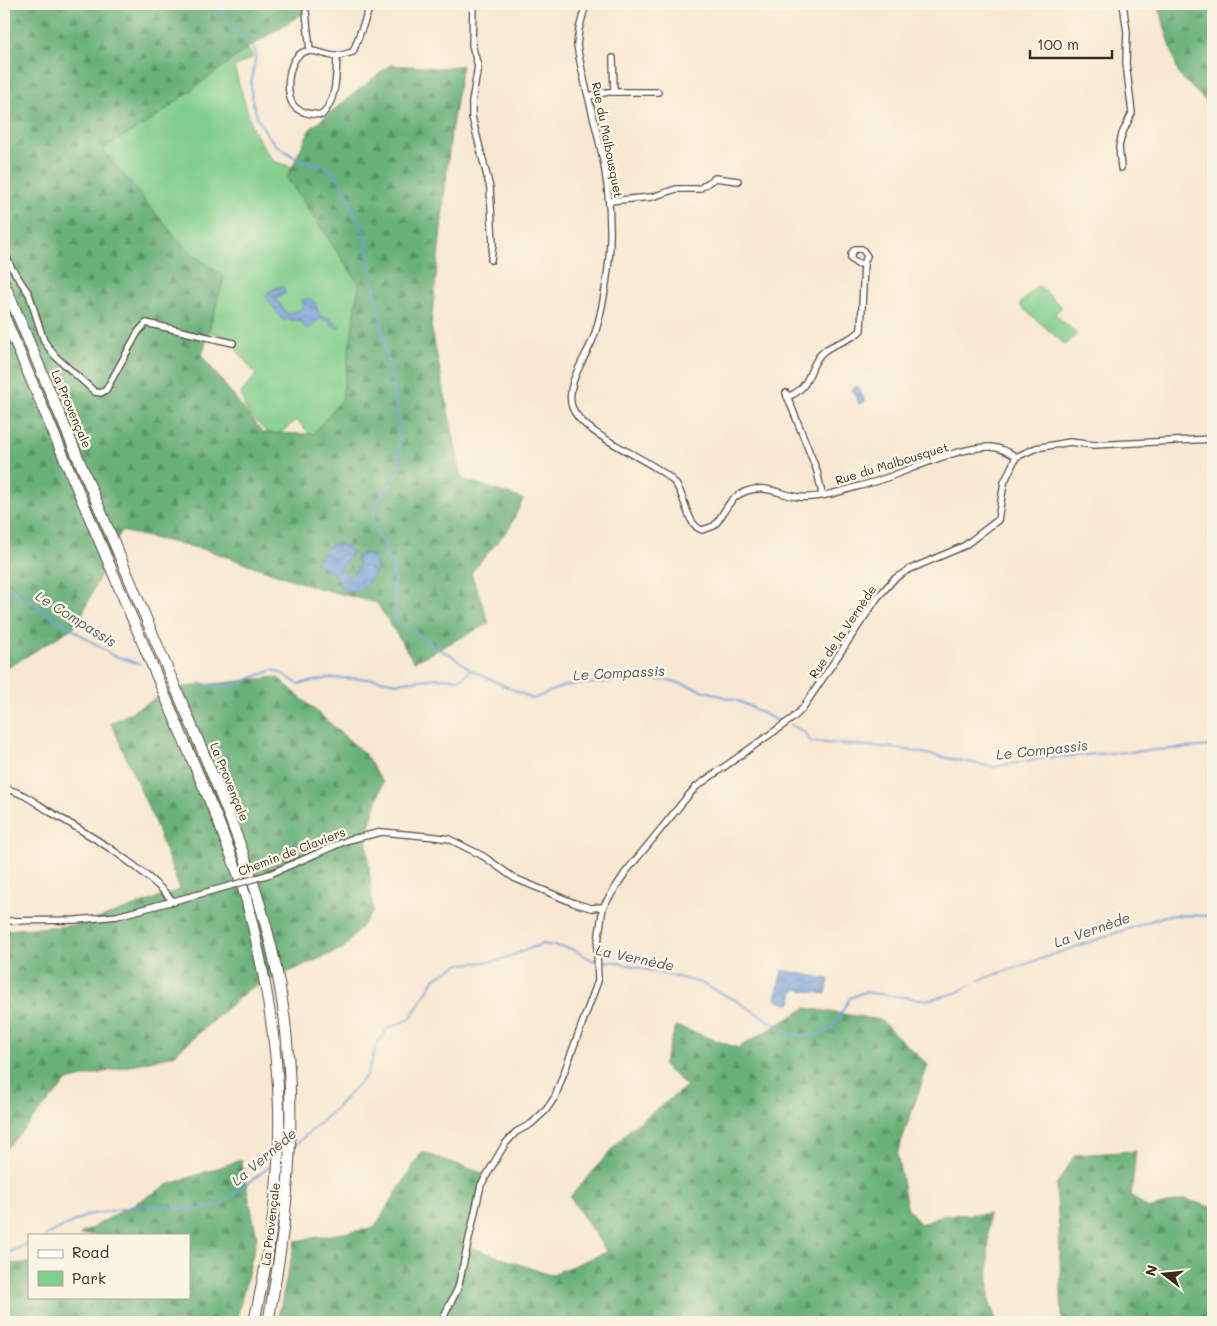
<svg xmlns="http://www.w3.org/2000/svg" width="1217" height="1326" viewBox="0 0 1217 1326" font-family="Mali,sans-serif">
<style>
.green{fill:#80cd8c;stroke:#5e7c55}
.forest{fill:url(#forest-firs);stroke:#526d4b}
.water{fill:url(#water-waves);stroke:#56657c}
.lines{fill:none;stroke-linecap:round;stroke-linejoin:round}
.stream{stroke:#71a0da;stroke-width:2}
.street-casing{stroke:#574639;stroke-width:8}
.highway-casing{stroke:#574639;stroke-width:12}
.street{stroke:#fff;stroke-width:5.5}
.highway{stroke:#fff;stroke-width:10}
.street-bridge-casing{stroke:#574639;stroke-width:8;stroke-linecap:butt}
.street-bridge{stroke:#fff;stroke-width:5.5}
.labels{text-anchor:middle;stroke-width:5;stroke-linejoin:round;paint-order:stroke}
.street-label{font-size:12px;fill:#3b2a1e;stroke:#fcf5e5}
.water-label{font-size:14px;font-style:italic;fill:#4e5360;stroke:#fcf5e5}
</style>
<defs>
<pattern id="forest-firs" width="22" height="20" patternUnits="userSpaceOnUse" patternTransform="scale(1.25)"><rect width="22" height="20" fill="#68b078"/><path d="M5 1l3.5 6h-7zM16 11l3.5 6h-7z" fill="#578f62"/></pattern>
<pattern id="water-waves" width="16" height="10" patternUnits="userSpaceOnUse" patternTransform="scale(1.25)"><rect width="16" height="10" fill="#71a0da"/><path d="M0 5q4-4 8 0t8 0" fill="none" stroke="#5e83b0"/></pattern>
</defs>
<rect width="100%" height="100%" fill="#fcf5e5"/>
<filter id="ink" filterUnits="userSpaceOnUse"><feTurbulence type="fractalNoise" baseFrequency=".02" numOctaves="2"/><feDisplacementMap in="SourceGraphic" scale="10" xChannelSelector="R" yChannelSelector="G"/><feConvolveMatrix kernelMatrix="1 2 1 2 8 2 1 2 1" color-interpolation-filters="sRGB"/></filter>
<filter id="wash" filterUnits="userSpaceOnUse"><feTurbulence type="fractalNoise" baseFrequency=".0096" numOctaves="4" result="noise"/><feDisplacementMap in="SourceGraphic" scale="20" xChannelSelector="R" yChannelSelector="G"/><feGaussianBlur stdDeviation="1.12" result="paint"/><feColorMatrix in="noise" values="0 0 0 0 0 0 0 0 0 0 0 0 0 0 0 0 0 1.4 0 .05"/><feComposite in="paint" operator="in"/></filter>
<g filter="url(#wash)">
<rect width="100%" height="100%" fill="#f8e8d2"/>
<!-- green -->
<g class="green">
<path d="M 4,4 L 229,19 L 253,57 L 234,67 L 253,130 L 273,161 L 332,180 L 392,396 L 325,449 L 296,420 L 275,438 C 261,428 243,411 241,393 L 256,375 L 227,337 L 150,315 Z"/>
<polygon points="1038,285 1062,307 1055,314 1077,334 1066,345 1019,305"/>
</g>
<!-- forest -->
<g class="forest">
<polygon points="4,4 318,4 246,49 152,120 102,149 183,246 224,277 202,356 263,433 313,434 342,399 359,284 287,178 310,129 390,65 440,68 462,65 451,132 431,326 462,479 523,499 510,527 471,573 489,623 414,662 377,603 314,587 207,550 121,531 77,625 4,670"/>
<polygon points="1158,4 1213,4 1213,108 1179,75"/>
<polygon points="277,677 365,754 383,783 366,835 373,912 344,948 249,989 174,1055 67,1081 4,1151 4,930 81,925 180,890 153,818 111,723 175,688"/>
<polygon points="806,1008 880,1020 928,1065 897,1154 907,1207 920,1224 943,1215 988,1214 989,1301 997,1322 277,1322 295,1241 374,1228 422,1152 485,1174 467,1246 550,1275 607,1252 570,1197 628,1131 687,1086 663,1066 676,1026 738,1048"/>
<polygon points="1136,1151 1131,1195 1148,1209 1185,1199 1213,1208 1213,1322 1062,1322 1059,1227 1056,1185 1075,1155"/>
<polygon points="241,1160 257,1237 236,1322 4,1322 4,1264 29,1263 29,1297 189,1297 189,1235 79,1235 168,1185"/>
</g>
<!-- water -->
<g class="water">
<polygon points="282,286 286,293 275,298 287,314 302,309 302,300 310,299 315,303 320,316 330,318 340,327 338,329 328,321 319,319 308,330 300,320 282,320 266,297 269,291"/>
<polygon points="858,386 865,401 859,404 852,389"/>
<path d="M 334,543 L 340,544 L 353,552 L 341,567 L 348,577 L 357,570 L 359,564 L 356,559 L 361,554 L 369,554 L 375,557 C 379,576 367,588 349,593 C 340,588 341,585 336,577 C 333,571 321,566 315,563 L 326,549 Z"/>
<polygon points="782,970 829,979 826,994 795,989 791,1003 788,1004 778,1001 776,998"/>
</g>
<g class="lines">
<!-- stream -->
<g class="stream">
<polyline points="221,4 225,18 233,28 252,45 256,53 251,85 252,98 257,117 266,133 275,144 294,157 327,168 333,173 344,187 364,232 398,415 401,470 376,503 373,524 393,569 395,621 425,638 434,647 451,655 471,670 533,699 563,686 626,680 669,680 741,702 782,723"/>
<polyline points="4,585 112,655 140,664"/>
<polyline points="199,683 226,688 273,670 281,673 298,684 330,678 375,679 397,683 437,678 460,679 471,670"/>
<polyline points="791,725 804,732 811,742 896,748 994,767 1042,758 1213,746"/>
<polyline points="980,980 1168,915 1213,916"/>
<polyline points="294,1146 333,1111 367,1075 377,1044 388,1028 410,1019 435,978 460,964 497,961 542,944 573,949 592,960 616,962 701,983 737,1001 789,1033 814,1036 831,1030 850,998 864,992 927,1000 956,993 972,984"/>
<polyline points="46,1235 88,1215 144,1205 197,1210 218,1206 273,1164"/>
<polyline points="4,1255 29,1243"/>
</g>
</g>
</g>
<g filter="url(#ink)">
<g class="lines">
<defs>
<g id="street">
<polyline points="473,4 472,45 478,66 472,102 472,117 490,188 493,244 491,260"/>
<path d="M 586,4 L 579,29 L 577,45 C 582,77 592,109 599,141 C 609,183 613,226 608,269 C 605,293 601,317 593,339 C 585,359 565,384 572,407 C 583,437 654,459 675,483 C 686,496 686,525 702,530 L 714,526 C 726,512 728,497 747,491 C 767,484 780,495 799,497 C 823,499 851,488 874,482 C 904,473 962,445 991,447 C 1000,448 1009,452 1016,457"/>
<polyline points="306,12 310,51"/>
<path d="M 337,56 C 336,76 337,99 322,115 C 313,114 304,114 296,108 C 284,98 287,63 300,54 C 311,46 326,57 338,56 C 343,55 348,53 353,52 L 371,4"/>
<polyline points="613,58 614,92"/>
<polyline points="589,96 608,92 658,92"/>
<polyline points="1121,168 1119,147 1122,134 1132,113 1126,63 1127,32 1123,4"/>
<polyline points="609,201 652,197 676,189 699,189 715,178 738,181"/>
<polyline points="4,250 11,267 29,294 44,341 55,356 95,392 101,393 106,390 138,332 146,323 233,343"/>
<polyline points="786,393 817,471 822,494"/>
<path d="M 787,397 C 813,388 807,366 823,352 C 834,342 852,341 861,330 L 864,263 L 867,256 L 862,249 L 855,249 L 851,254 L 851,259 L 857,264 L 864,263"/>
<path d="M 4,789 C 22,791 37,804 52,813 C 95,838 141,865 174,902"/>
<polyline points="270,874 348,840 382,832 436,837 449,839 483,856 514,878 574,903 591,908 603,907"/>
<polyline points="4,921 77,920 117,916 226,887"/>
<polyline points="441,1322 458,1288 481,1185 505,1144 516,1132 531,1124 546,1110 555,1097 598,981 597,949 603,907 625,873 687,797 696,787 793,718 802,709 878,597 894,579 908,570 964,546 998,520 1004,483 1016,457 1036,448 1070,442 1094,445 1213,439"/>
</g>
<g id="highway">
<path d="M 4,283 C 57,409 111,536 165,663 C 214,779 270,895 285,1022 C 297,1125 288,1220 268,1322"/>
<path d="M 4,316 L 219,823 C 228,849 240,875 247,902 C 264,969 277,1039 279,1108 C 281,1180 270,1252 254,1322"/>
</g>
</defs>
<!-- street casing -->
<use href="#street" class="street-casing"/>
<!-- highway casing -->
<use href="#highway" class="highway-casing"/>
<!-- street -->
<use href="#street" class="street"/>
<!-- highway -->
<use href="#highway" class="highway"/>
<defs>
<polyline id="street-bridge" points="226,887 270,874"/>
</defs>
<!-- street-bridge casing -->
<use href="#street-bridge" class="street-bridge-casing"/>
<!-- street-bridge -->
<use href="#street-bridge" class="street-bridge"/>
</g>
</g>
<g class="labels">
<!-- street labels -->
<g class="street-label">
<text transform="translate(607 140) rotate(79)" y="4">Rue du Malbousquet</text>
<text transform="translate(71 409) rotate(67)" y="4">La Provençale</text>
<text transform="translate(892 464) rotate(-17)" y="4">Rue du Malbousquet</text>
<text transform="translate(843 632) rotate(-56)" y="4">Rue de la Vernède</text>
<text transform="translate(229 782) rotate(68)" y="4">La Provençale</text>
<text transform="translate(292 852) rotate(-21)" y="4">Chemin de Claviers</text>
<text transform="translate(271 1224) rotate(-83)" y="4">La Provençale</text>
</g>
<!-- water labels -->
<g class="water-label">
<text transform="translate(76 619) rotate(32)" y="5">Le Compassis</text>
<text transform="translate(619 673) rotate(-3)" y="5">Le Compassis</text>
<text transform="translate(1042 750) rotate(-6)" y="5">Le Compassis</text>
<text transform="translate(1092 930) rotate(-19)" y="5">La Vernède</text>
<text transform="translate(635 958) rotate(12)" y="5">La Vernède</text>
<text transform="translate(264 1157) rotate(-40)" y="5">La Vernède</text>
</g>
</g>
<!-- margin -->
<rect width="1217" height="1326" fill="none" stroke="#fcf5e5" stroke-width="20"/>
<!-- legend -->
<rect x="28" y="1234" width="162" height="65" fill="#fcf5e5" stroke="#afa495"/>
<rect x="38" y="1250" width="25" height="8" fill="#ffffff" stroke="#afa495"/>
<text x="72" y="1258" font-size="15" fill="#3b2a1e">Road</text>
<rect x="38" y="1271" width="25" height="15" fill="#80cd8c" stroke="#afa495"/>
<text x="72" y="1284" font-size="15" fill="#3b2a1e">Park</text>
<!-- north arrow -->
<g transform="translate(1164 1274) rotate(286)" stroke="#fcf5e5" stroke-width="4" paint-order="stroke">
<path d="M0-4L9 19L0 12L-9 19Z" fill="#3b2a1e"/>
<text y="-8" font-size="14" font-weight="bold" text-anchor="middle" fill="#3b2a1e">N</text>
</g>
<!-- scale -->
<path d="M1030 50v8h82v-8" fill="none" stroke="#3b2a1e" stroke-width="2.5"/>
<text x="1037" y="50" font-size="15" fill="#3b2a1e" stroke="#fcf5e5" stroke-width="4" paint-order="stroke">100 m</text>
</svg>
